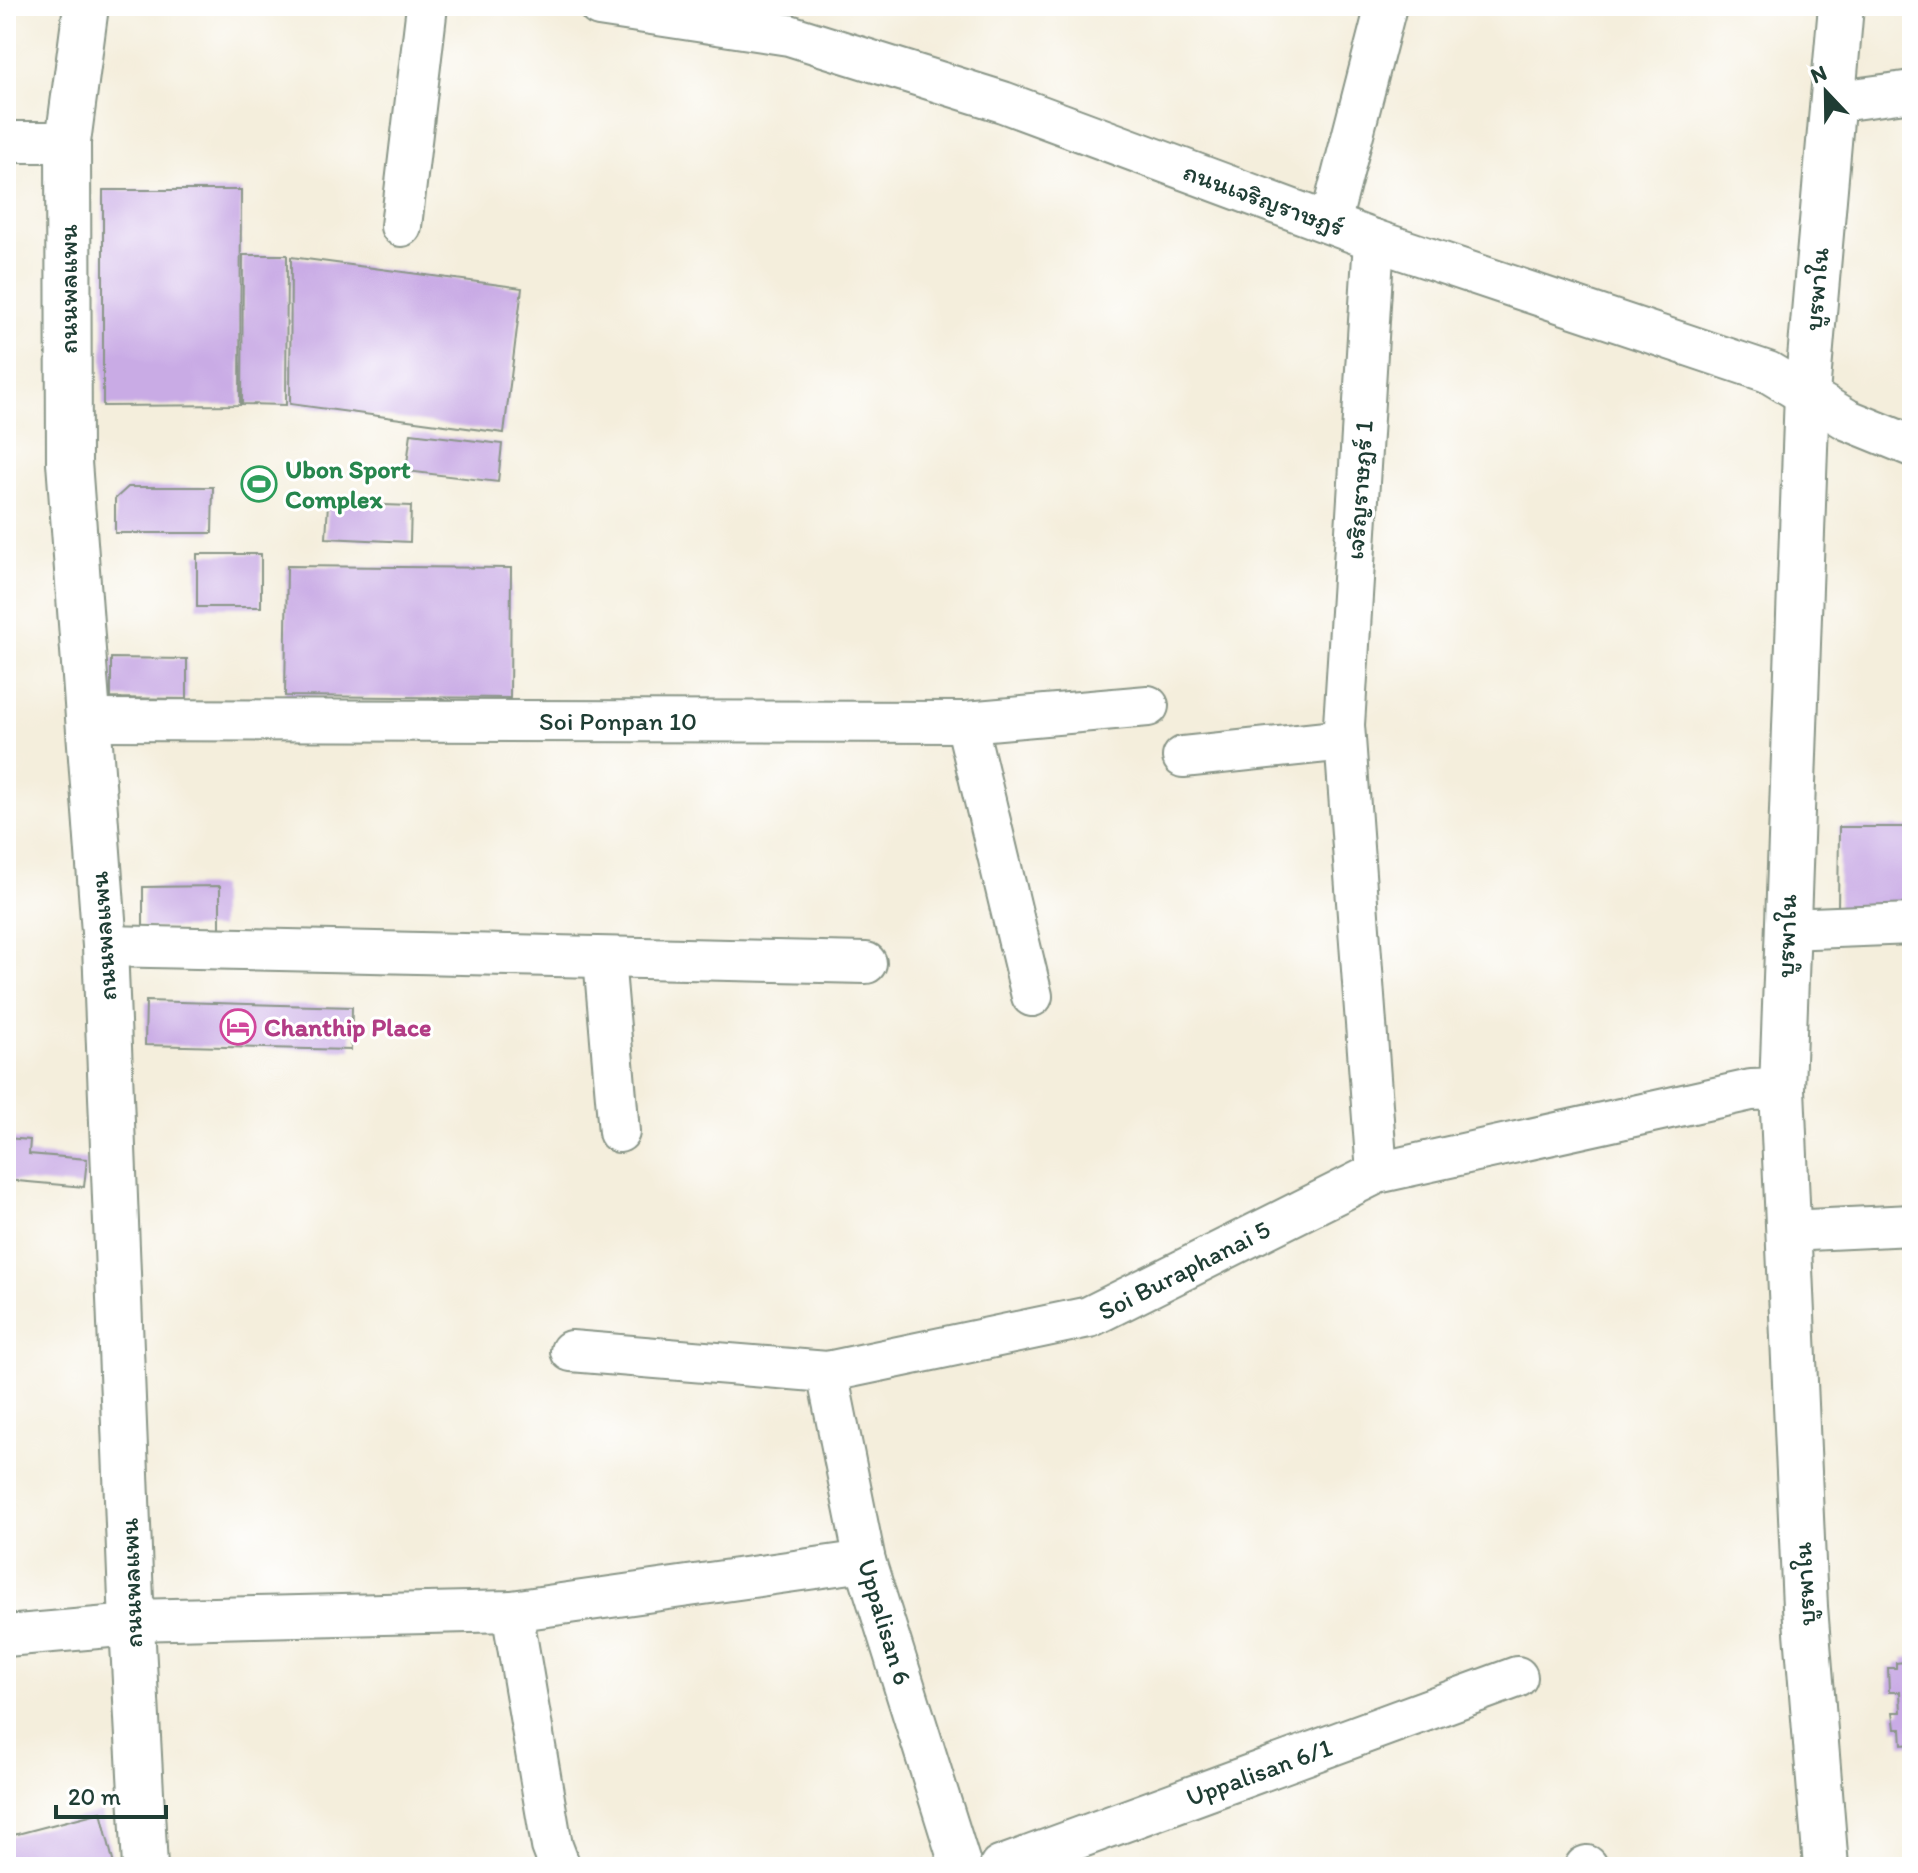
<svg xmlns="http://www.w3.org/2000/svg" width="1918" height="1873" viewBox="0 0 1918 1873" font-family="Itim,'Playpen Sans Thai',sans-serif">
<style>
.building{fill:#c9abe5}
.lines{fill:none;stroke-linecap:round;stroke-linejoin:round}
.minor-casing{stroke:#8a9688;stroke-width:44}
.tertiary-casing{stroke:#8a9688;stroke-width:48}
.minor{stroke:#fff;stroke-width:40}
.tertiary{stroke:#fff;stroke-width:44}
.labels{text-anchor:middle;stroke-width:6;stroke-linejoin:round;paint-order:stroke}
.street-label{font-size:26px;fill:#1f3d34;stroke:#fff}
.leisure-label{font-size:26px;font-weight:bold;fill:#27864d;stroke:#fff;text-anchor:start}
.hotel-label{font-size:26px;font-weight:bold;fill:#b23c85;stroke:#fff;text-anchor:start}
</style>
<rect width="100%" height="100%" fill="#fff"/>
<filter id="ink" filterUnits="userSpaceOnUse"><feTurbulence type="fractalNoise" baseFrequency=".0125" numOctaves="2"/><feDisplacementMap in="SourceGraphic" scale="16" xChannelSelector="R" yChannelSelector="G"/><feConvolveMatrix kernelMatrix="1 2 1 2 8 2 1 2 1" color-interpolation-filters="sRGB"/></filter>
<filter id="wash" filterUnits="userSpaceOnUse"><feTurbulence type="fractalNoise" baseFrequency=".006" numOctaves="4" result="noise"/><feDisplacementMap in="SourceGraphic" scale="32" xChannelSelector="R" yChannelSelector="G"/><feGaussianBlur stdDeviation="1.8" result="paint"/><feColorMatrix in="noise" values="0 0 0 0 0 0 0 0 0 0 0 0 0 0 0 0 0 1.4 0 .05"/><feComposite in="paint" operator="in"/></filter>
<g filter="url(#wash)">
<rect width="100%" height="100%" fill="#f4eedc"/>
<g id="blocks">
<!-- building -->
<g class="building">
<polygon points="103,190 241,190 240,405 103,406"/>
<polygon points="243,255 287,255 286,405 242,404"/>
<polygon points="291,257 522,288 504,433 290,404"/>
<polygon points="411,433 502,444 498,482 406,471"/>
<polygon points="128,487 213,487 212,533 115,533 115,499"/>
<polygon points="328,503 411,506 410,542 326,538"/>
<rect x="197" y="554" width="64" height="53"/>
<polygon points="287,566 511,568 510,698 285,696"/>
<polygon points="111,658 187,659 187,699 111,698"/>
<polygon points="1839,827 1912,827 1912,907 1838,909"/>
<polygon points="220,886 220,928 143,928 143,887"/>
<polygon points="146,1001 352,1007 351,1050 145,1045"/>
<polygon points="6,1138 30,1140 29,1154 87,1159 84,1187 6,1180"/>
<polygon points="1912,1657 1912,1744 1902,1745 1901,1729 1895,1729 1893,1712 1901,1712 1900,1692 1889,1692 1888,1668 1896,1668 1896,1663 1905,1662 1904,1658"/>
<polygon points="101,1812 114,1865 6,1867 6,1837"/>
</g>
</g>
</g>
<g filter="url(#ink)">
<use href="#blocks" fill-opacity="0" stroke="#8a9688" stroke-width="2"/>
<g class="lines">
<defs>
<g id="minor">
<polyline points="599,6 789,35 1003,102 1374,240 1768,372 1848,420 1912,446"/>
<polyline points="1832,102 1912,91"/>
<polyline points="6,142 68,142"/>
<polyline points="1330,223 1386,6"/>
<polyline points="401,226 427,6"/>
<polyline points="1374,240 1344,725 1377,1173"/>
<polyline points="87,720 966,722 1148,706"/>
<polyline points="966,722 1032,996"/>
<polyline points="1183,757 1345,740"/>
<polyline points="1786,929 1912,924"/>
<polyline points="105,946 866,963"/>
<polyline points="604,958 619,1132"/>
<polyline points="1787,1231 1912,1225"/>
<polyline points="571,1351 827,1372 1089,1317 1377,1173 1751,1090 1782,1089"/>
<polyline points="827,1372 865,1561 961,1867"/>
<polyline points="512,1611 552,1846 560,1867"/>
<polyline points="132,1620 512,1611 865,1561"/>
<polyline points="6,1636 132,1625"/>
<polyline points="1000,1867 1517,1677"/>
<polyline points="1585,1867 1587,1866"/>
</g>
<g id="tertiary">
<polyline points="86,6 68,142 69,462 105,946 132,1625 145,1867"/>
<polyline points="1826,1867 1805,1607 1782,1089 1807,393 1841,6"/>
</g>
</defs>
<!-- minor casing -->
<use href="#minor" class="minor-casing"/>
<!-- tertiary casing -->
<use href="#tertiary" class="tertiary-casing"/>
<!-- minor -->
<use href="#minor" class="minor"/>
<!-- tertiary -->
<use href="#tertiary" class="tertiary"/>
</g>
</g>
<!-- icons -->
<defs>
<symbol id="stadium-ring" viewBox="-11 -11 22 22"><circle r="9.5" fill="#fff" stroke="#2e9e5b" stroke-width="1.5"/><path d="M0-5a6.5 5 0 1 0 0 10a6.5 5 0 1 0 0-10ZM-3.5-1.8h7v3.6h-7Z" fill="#2e9e5b"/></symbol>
<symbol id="hotel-ring" viewBox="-11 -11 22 22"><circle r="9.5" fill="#fff" stroke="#d1479c" stroke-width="1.5"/><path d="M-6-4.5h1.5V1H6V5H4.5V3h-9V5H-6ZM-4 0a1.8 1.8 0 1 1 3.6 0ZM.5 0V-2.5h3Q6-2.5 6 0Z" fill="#d1479c"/></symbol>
</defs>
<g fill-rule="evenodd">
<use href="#stadium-ring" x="239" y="464" width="40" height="40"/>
<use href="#hotel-ring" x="218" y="1007" width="40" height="40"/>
</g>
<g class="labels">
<!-- street labels -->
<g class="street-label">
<text transform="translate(1264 199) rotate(20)" y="9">ถนนเจริญราษฎร์</text>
<text transform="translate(68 289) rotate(-90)" y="9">ถนนพลแพน</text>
<text transform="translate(1816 289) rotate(-85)" y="9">บูรพาใน</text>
<text transform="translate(1359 490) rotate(-86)" y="9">เจริญราษฎร์ 1</text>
<text x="618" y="730">Soi Ponpan 10</text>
<text transform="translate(103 936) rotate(-94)" y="9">ถนนพลแพน</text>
<text transform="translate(1786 936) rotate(-88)" y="9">บูรพาใน</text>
<text transform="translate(1184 1270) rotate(-27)" y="9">Soi Buraphanai 5</text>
<text transform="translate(131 1583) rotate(-92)" y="9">ถนนพลแพน</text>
<text transform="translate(1804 1584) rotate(-93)" y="9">บูรพาใน</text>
<text transform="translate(885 1622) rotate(73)" y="9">Uppalisan 6</text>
<text transform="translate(1259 1772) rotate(-20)" y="9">Uppalisan 6/1</text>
</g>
<!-- leisure labels -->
<g class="leisure-label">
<text x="285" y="478">Ubon Sport<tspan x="285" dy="30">Complex</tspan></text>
</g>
<!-- hotel labels -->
<g class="hotel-label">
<text x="264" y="1036">Chanthip Place</text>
</g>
</g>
<!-- margin -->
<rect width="1918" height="1873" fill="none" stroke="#fff" stroke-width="32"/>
<!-- north arrow -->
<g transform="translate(1826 92) rotate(338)" stroke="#ffffff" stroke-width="6" paint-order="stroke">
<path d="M0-6L14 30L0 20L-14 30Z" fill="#1f3d34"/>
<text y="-12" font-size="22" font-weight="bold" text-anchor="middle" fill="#1f3d34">N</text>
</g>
<!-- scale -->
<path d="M56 1805v12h110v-12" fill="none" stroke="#1f3d34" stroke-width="4"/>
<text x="68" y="1805" font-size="24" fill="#1f3d34" stroke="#ffffff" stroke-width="6" paint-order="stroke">20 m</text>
</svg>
